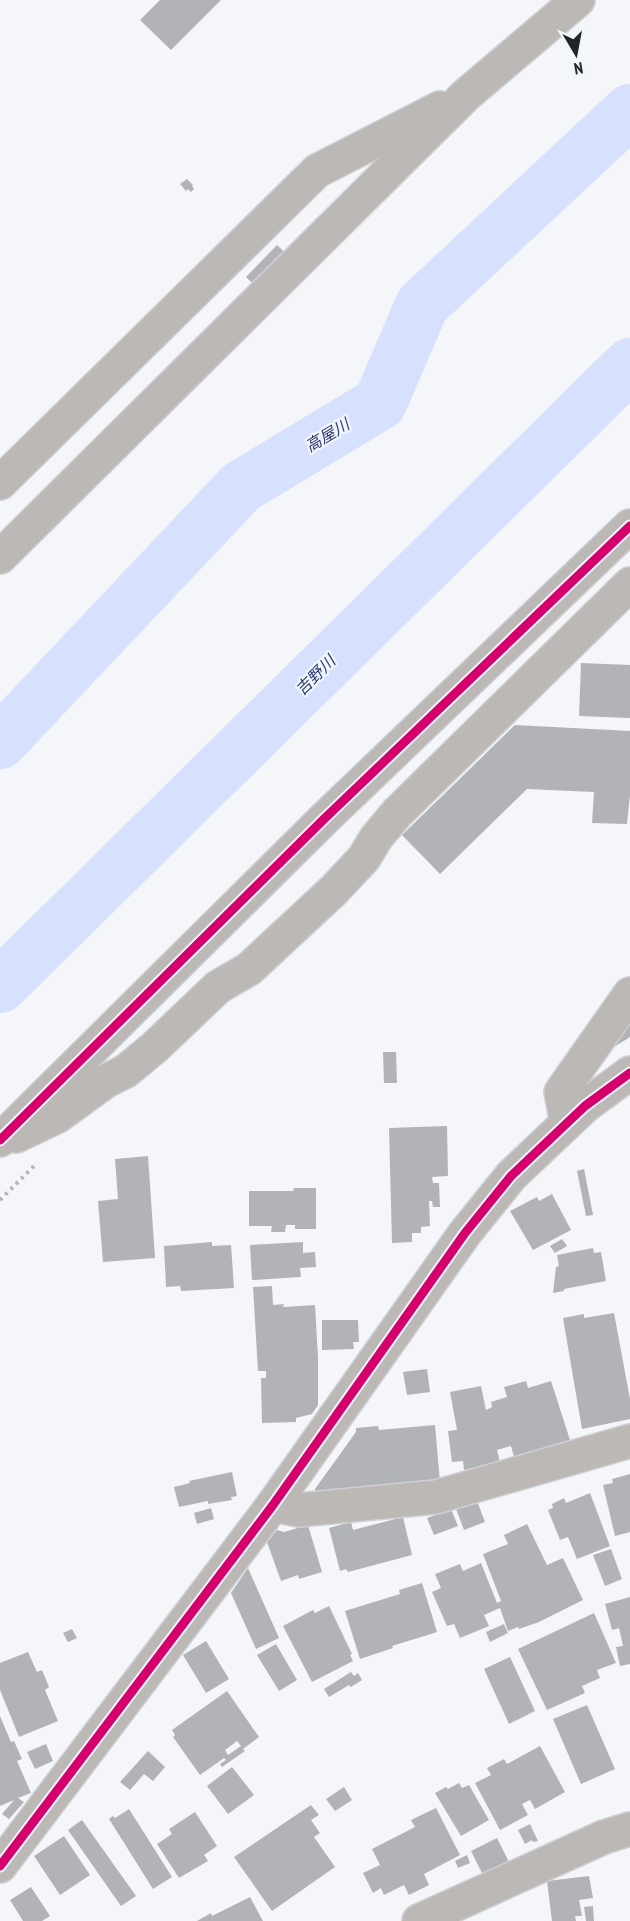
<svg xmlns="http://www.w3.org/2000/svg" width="630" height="1921" viewBox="0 0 630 1921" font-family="'PT Sans Narrow','Noto Sans JP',sans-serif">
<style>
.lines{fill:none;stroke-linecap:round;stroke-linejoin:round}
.river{stroke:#d7e1fd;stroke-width:54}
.building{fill:#b2b3b7;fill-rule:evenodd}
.minor-casing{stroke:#cfd0d4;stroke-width:36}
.path{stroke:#b5b5b4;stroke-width:4;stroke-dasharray:3 4.5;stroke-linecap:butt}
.minor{stroke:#bbb8b5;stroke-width:33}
.cycleway-casing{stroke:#f1f5fd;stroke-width:13}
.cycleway{stroke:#d6006c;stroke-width:9}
.labels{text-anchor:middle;stroke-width:4.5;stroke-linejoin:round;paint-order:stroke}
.water-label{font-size:16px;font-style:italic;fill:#2c3a6a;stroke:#f1f5fd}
</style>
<rect width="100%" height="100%" fill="#f4f6fa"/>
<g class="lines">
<!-- river -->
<g class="river">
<polyline points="0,742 241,487 380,403 422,305 630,111"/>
<polyline points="0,986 630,365"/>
</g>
</g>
<!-- building -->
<g class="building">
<polygon points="160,0 221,0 171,50 140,20"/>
<polygon points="187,179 193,185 192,186 194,189 191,192 188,189 186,191 180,184"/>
<polygon points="277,245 293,260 262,292 246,277"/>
<polygon points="581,663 630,665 630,718 579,716"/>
<polygon points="515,725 630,731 630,795 627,824 592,823 594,792 527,789 440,874 402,835"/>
<polygon points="630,1017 630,1037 611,1049"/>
<polygon points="383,1052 396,1052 397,1083 384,1083"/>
<polygon points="447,1126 448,1176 432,1177 433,1183 439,1183 440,1207 433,1207 432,1201 429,1201 430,1226 421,1227 421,1233 412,1233 412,1242 392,1243 389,1128"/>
<polygon points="148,1156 155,1258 103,1262 98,1201 118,1199 115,1159"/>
<polygon points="584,1169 593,1215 586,1216 577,1171"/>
<polygon points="294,1188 316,1188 316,1229 295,1229 295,1225 286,1225 285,1232 271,1232 272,1226 249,1226 249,1191 293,1191"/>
<polygon points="552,1194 571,1230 533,1250 510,1211 537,1197 539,1201"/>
<polygon points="562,1239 567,1246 555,1253 550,1246"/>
<polygon points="212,1242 212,1246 231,1245 234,1288 181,1291 180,1286 166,1287 164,1246"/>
<polygon points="303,1242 303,1253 315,1252 316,1267 300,1268 301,1277 252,1280 250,1245"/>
<polygon points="593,1248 594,1253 601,1252 606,1281 564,1289 564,1291 553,1293 556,1267 559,1266 557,1255"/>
<polygon points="272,1286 273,1305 284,1304 283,1307 315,1305 318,1358 318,1405 312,1414 296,1418 296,1422 262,1423 261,1378 266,1378 266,1371 258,1371 253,1287"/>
<polygon points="614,1313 630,1399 630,1419 582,1429 563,1318 584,1314 584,1318"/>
<polygon points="322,1320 358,1320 359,1342 353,1342 354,1349 322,1350"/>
<polygon points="427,1369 430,1392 407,1395 403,1372"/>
<polygon points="526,1381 528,1388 551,1381 570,1440 514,1457 511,1446 497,1450 500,1462 464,1470 463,1461 452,1462 448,1431 457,1430 450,1392 481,1386 486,1410 492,1407 491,1402 507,1397 504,1387"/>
<polygon points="435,1425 440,1482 315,1497 315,1489 356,1432 356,1428 378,1426 379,1430"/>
<polygon points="232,1472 237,1496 231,1497 232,1500 208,1504 208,1501 179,1507 174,1487 190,1483 189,1481"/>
<polygon points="630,1474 630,1532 615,1536 603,1485 613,1483 612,1479"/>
<polygon points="590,1493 610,1546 577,1559 568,1537 560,1540 548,1510 553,1508 552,1504 564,1498 566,1503"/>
<polygon points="477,1501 485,1522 464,1530 456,1509"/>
<polygon points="211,1508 214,1519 197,1524 194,1513"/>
<polygon points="451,1509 458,1526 434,1535 427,1518"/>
<polygon points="403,1517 412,1555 348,1572 346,1569 340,1571 329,1528 351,1522 353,1530"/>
<polygon points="527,1524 547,1565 563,1558 583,1600 539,1622 519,1629 518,1627 508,1631 500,1608 484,1615 489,1626 460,1638 454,1624 447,1626 432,1592 441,1588 435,1574 460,1564 463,1571 481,1563 497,1603 501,1601 483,1554 508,1544 504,1535"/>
<polygon points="308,1525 322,1572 299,1579 298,1575 281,1581 267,1542 277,1530 284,1532"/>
<polygon points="611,1549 622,1579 605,1586 593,1555"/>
<polygon points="248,1568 279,1638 256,1649 231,1593"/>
<polygon points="422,1583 437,1632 392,1646 393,1648 360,1659 345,1611 400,1594 399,1590"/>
<polygon points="630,1597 630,1664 620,1666 616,1647 623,1646 619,1628 612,1630 605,1604"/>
<polygon points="329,1606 352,1654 350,1655 353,1661 312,1682 283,1626 313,1610 315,1613"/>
<polygon points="594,1613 616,1663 597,1670 600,1678 582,1686 585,1693 547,1710 518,1649"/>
<polygon points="504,1624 508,1633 490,1642 486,1632"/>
<polygon points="72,1629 77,1638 68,1642 63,1633"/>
<polygon points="206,1641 229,1679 206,1693 183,1655"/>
<polygon points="276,1644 297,1680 279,1691 257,1655"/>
<polygon points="28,1652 37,1672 42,1670 49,1687 45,1690 58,1721 19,1737 0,1690 0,1663"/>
<polygon points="510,1657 535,1711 509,1724 484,1669"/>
<polygon points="351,1672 354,1676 358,1673 362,1680 351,1687 349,1685 329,1697 324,1689"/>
<path d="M 227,1691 L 259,1737 L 243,1749 L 245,1751 L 222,1767 L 220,1764 L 226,1760 L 224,1758 L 200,1775 L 173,1737 L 175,1735 L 172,1730 ZM 237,1741 L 241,1746 L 228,1755 L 225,1750 Z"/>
<polygon points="587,1705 615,1769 581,1784 553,1719"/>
<polygon points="0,1716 11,1742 14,1741 22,1759 17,1761 31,1793 18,1798 24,1802 9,1819 2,1814 14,1800 0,1806"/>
<polygon points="46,1744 53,1761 35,1769 27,1752"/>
<polygon points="540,1746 565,1792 535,1809 530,1800 522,1804 528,1815 500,1830 475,1783 491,1775 487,1768 504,1759 507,1764"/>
<polygon points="148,1751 165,1767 153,1781 144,1774 130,1790 120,1782"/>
<polygon points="232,1767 254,1795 228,1814 207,1786"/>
<polygon points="459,1783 462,1788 469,1785 489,1820 461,1836 435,1793 446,1787 448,1789"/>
<polygon points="344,1787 352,1800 335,1811 326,1799"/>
<polygon points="311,1805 319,1815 311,1820 320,1833 314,1837 335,1867 272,1911 234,1857"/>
<polygon points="436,1808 460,1855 424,1874 429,1885 409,1895 404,1885 384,1895 381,1888 373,1893 363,1873 380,1865 372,1849 415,1827 411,1820"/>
<polygon points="129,1809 172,1877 153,1889 109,1819 113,1816 115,1818"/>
<polygon points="195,1812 217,1846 204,1855 208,1861 179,1878 157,1844 172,1834 169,1829"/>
<polygon points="82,1820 136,1896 121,1906 68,1830"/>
<polygon points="530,1824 538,1841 533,1842 532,1840 525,1844 518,1830"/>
<polygon points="64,1836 90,1875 60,1895 34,1856"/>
<polygon points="497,1838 509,1862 483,1875 471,1851"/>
<polygon points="467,1855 470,1863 458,1868 455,1861"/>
<polygon points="589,1876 593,1898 579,1900 582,1916 575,1916 576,1921 552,1921 547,1881"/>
<polygon points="31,1887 50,1916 42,1921 23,1921 10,1900"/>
<polygon points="250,1897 263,1921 197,1921 211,1913 212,1916"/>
<polygon points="593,1906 594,1921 586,1921 584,1907"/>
</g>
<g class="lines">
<defs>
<g id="minor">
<polyline points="0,483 317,171 440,108"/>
<polyline points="0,557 466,95 578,0"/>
<polyline points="567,1123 561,1092 630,994"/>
<polyline points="16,1136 58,1116 106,1081 126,1071 155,1047 218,987 249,969 334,890 364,858 376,838 397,813 630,584"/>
<polyline points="0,1140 323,820 630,526"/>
<polyline points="273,1505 299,1510 436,1497 630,1441"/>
<polyline points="0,1866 273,1505 465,1233 511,1176 585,1106 630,1073"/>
<polyline points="419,1921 604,1837 630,1829"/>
</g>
</defs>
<!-- minor casing -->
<use href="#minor" class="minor-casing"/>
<!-- path -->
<polyline class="path" points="0,1200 36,1164"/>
<!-- minor -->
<use href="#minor" class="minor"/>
<defs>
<g id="cycleway">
<polyline points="0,1140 323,820 630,526"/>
<polyline points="0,1866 273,1505 465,1233 511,1176 585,1106 630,1073"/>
</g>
</defs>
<!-- cycleway casing -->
<use href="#cycleway" class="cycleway-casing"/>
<!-- cycleway -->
<use href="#cycleway" class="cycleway"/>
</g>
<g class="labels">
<!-- water labels -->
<g class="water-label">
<text transform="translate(327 435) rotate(-31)" y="6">高屋川</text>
<text transform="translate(315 675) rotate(-45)" y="6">吉野川</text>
</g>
</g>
<!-- north arrow -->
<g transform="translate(576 54) rotate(170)" stroke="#f1f5fd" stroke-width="4.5" paint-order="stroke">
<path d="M0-4.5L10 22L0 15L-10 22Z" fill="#232429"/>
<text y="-9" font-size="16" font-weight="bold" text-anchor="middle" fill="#232429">N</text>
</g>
</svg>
